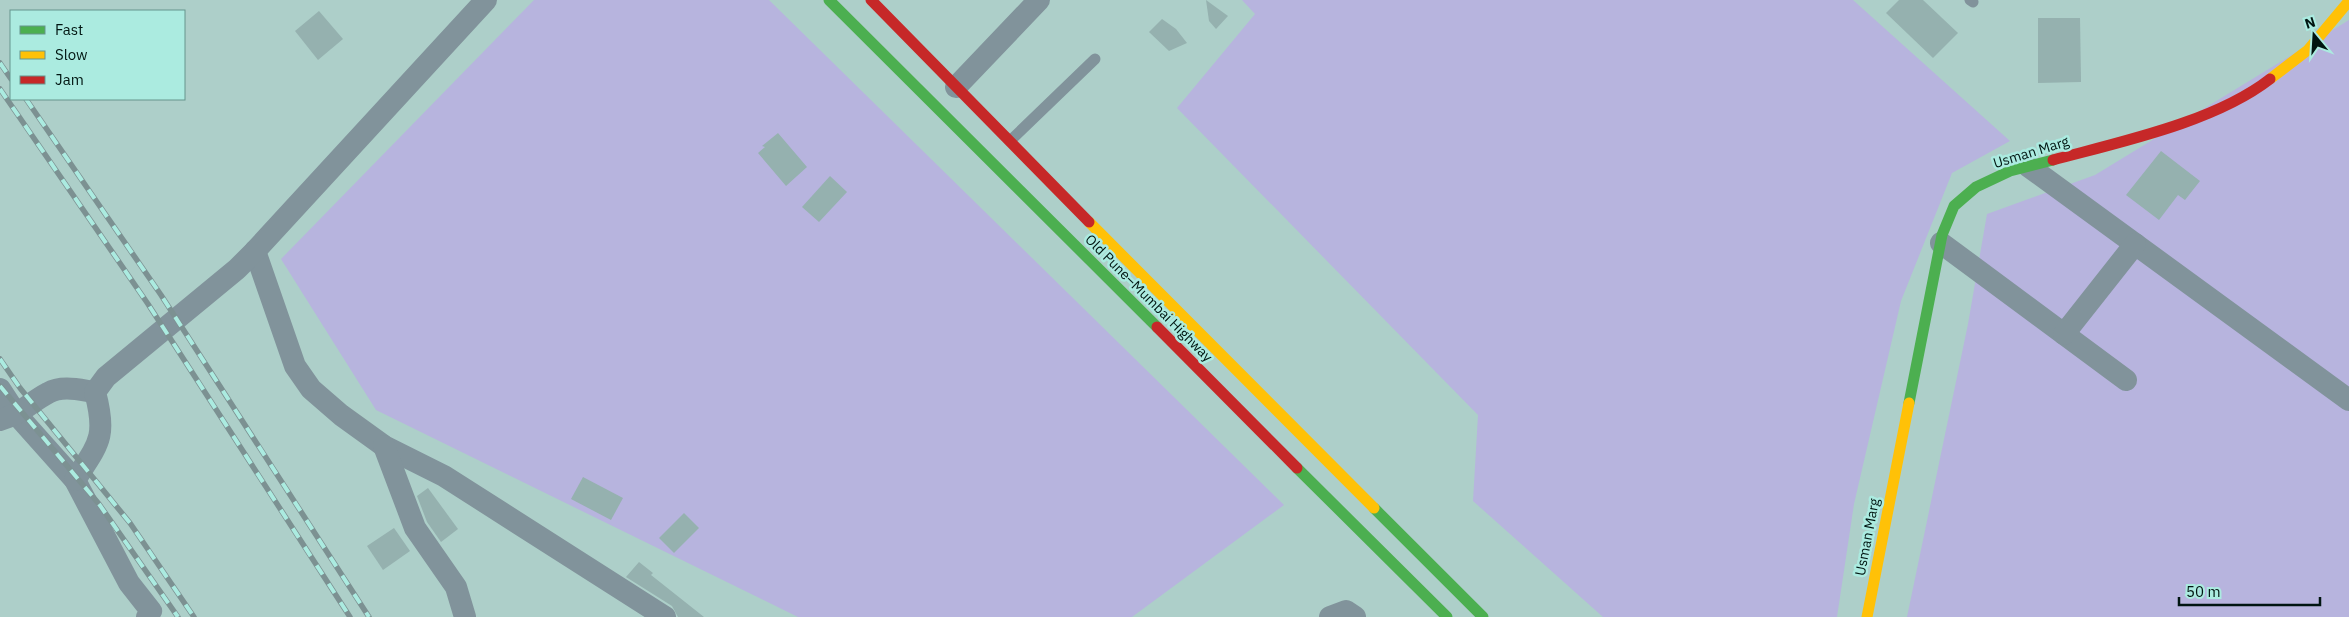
<svg xmlns="http://www.w3.org/2000/svg" width="2349" height="617" viewBox="0 0 2349 617" font-family="'IBM Plex Sans',sans-serif">
<style>
.green{fill:#b7b4de}
.building{fill:#95b1af}
.lines{fill:none;stroke-linecap:round;stroke-linejoin:round}
.lane{stroke:#81939b;stroke-width:11}
.street{stroke:#81939b;stroke-width:22}
.fast{stroke:#4caf50;stroke-width:11}
.slow{stroke:#ffc107;stroke-width:11}
.jam{stroke:#c62828;stroke-width:11}
.rail-casing{stroke:#7c9192;stroke-width:5.5}
.rail{stroke:#abebe0;stroke-width:4;stroke-dasharray:11;stroke-linecap:butt}
.labels{text-anchor:middle;stroke-width:5;stroke-linejoin:round;paint-order:stroke}
.street-label{font-size:14px;fill:#001511;stroke:#abebe0}
</style>
<rect width="100%" height="100%" fill="#adcfc9"/>
<!-- green -->
<g class="green">
<polygon points="534,0 769,0 1284,505 1132,617 798,617 376,410 281,259"/>
<polygon points="1242,0 1853,0 2010,141 1952,173 1901,301 1854,504 1837,617 1603,617 1473,501 1478,415 1177,108 1255,14"/>
<polygon points="2349,20 2349,617 1907,617 1968,324 1987,214 2095,175"/>
</g>
<!-- building -->
<g class="building">
<polygon points="1206,0 1228,16 1216,29 1209,21"/>
<polygon points="1899,0 1923,0 1958,33 1933,58 1886,13"/>
<polygon points="319,11 343,39 318,60 295,31"/>
<polygon points="2038,18 2080,18 2081,82 2038,83"/>
<polygon points="1162,19 1176,29 1187,43 1169,51 1149,32"/>
<polygon points="778,133 807,167 786,186 758,153 765,147 762,146"/>
<polygon points="2161,151 2200,181 2185,200 2178,195 2159,220 2126,195"/>
<polygon points="830,176 847,192 819,222 802,207"/>
<polygon points="583,477 623,498 611,520 571,499"/>
<polygon points="428,488 458,529 441,542 427,522 417,496"/>
<polygon points="684,513 699,528 674,553 659,538"/>
<polygon points="394,528 410,551 383,570 367,546"/>
<polygon points="639,562 653,573 651,575 704,617 678,617 672,606 626,577"/>
</g>
<g class="lines">
<!-- lane -->
<g class="lane">
<polyline points="1970,0 1973,2"/>
<polyline points="1010,141 1095,59"/>
</g>
<!-- street -->
<g class="street">
<polyline points="956,87 1039,0"/>
<polyline points="2028,166 2349,400"/>
<polyline points="1941,243 2126,380"/>
<polyline points="255,251 295,366 311,389 341,415 384,446 444,476 665,617"/>
<polyline points="2064,334 2135,244"/>
<polyline points="0,389 17,415 75,480 129,583 151,611 147,617"/>
<path d="M 0,420 C 23,413 29,403 48,393 C 62,385 80,390 95,392"/>
<polyline points="384,446 415,528 456,587 465,617"/>
<path d="M 75,480 C 99,443 107,437 95,392 L 106,377 L 237,269 L 255,251 L 486,0"/>
<polyline points="1330,617 1346,611 1355,617"/>
</g>
<!-- fast -->
<g class="fast">
<polyline points="829,0 1157,327"/>
<polyline points="1909,403 1942,235 1954,206 1976,187 2010,171 2053,160"/>
<polyline points="1297,468 1447,617"/>
<polyline points="1374,508 1483,617"/>
</g>
<!-- slow -->
<g class="slow">
<polyline points="2270,79 2308,50 2349,1"/>
<polyline points="1089,222 1374,508"/>
<polyline points="1867,617 1909,403"/>
</g>
<!-- jam -->
<g class="jam">
<polyline points="871,0 1089,222"/>
<path d="M 2053,160 C 2120,142 2215,122 2270,79"/>
<polyline points="1157,327 1297,468"/>
</g>
<defs>
<g id="rail">
<polyline points="0,63 11,79"/>
<polyline points="0,89 148,304 350,617"/>
<polyline points="26,99 161,295 369,617"/>
<polyline points="0,359 20,388 130,523 194,617"/>
<polyline points="0,386 99,504 178,617"/>
</g>
</defs>
<!-- rail casing -->
<use href="#rail" class="rail-casing"/>
<!-- rail -->
<use href="#rail" class="rail"/>
</g>
<g class="labels">
<!-- street labels -->
<g class="street-label">
<text transform="translate(2031 152) rotate(-17)" y="5">Usman Marg</text>
<text transform="translate(1149 298) rotate(45)" y="5">Old Pune–Mumbai Highway</text>
<text transform="translate(1867 537) rotate(-79)" y="5">Usman Marg</text>
</g>
</g>
<!-- legend -->
<rect x="10" y="10" width="175" height="90" fill="#abebe0" stroke="#67958d"/>
<rect x="20" y="26" width="25" height="8" fill="#4caf50" stroke="#67958d"/>
<text x="55" y="35" font-size="15" fill="#001511">Fast</text>
<rect x="20" y="51" width="25" height="8" fill="#ffc107" stroke="#67958d"/>
<text x="55" y="60" font-size="15" fill="#001511">Slow</text>
<rect x="20" y="76" width="25" height="8" fill="#c62828" stroke="#67958d"/>
<text x="55" y="85" font-size="15" fill="#001511">Jam</text>
<!-- north arrow -->
<g transform="translate(2314 35) rotate(342)" stroke="#abebe0" stroke-width="4" paint-order="stroke">
<path d="M0-4L9 19L0 12L-9 19Z" fill="#001511"/>
<text y="-8" font-size="14" font-weight="bold" text-anchor="middle" fill="#001511">N</text>
</g>
<!-- scale -->
<path d="M2179 597v8h141v-8" fill="none" stroke="#001511" stroke-width="2.5"/>
<text x="2186" y="597" font-size="15" fill="#001511" stroke="#abebe0" stroke-width="4" paint-order="stroke">50 m</text>
</svg>
